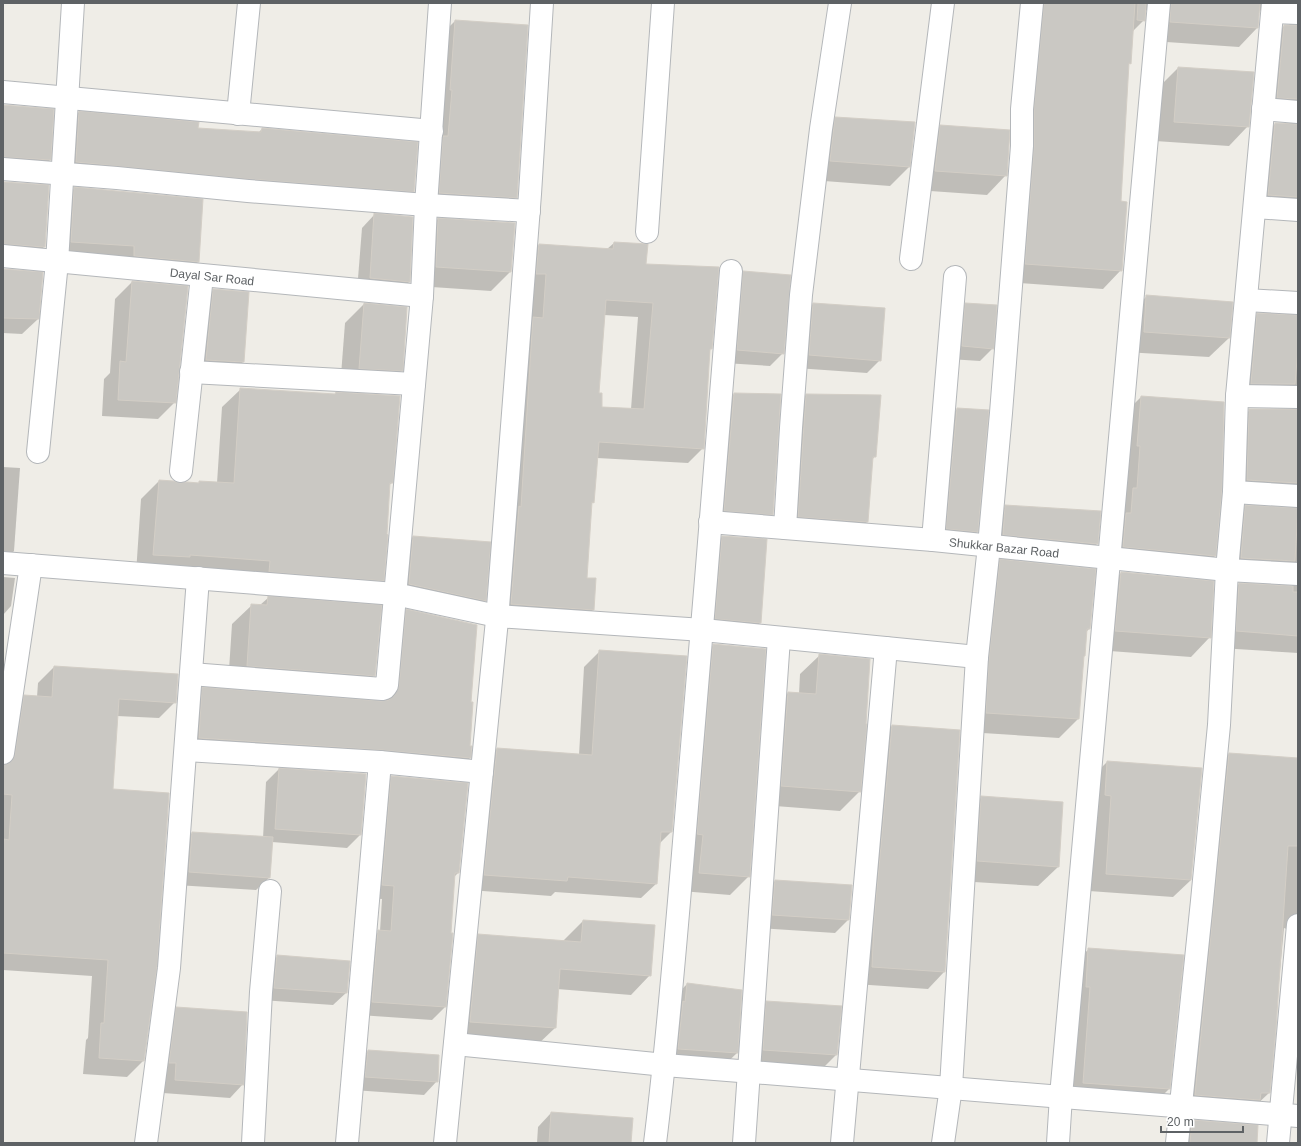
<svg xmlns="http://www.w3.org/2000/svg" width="1301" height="1146" viewBox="0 0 1301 1146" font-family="Arial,sans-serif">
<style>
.shadow{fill:#0003;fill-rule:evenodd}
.building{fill:#cac8c3;stroke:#d3cec6;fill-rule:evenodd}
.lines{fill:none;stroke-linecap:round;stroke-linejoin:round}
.minor-casing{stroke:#b4b7ba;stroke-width:24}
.minor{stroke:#fff;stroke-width:22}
.labels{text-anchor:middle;stroke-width:3;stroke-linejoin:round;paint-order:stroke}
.street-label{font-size:12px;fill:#5e6265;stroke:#fff}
</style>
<rect width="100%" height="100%" fill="#efede7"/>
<!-- shadow -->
<g class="shadow">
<polygon points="1024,3 1298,3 1298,217 1250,214 1256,142 1275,124 1291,125 1286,120 1259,116 1265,45 1284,26 1291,26 1286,21 1259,10 1257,28 1239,47 1152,41 1148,11 1145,10 1144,20 1132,32 1130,63 1128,65 1119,202 1121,270 1103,289 1007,282"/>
<polygon points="455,21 516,197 501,213 424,208 440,36"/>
<polygon points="1178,68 1248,126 1229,146 1155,141 1159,87"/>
<polygon points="3,106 50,160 34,175 3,173"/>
<polygon points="79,112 197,129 258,133 262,129 413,191 400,204 63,175 66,126"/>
<polygon points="836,118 909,167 890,186 811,180 816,137"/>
<polygon points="941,126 1006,175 987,195 916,190 921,146"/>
<polygon points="3,182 48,186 44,247 29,262 3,260"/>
<polygon points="75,188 198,262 185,275 58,255 61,201"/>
<polygon points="375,214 409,282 396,295 357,291 362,228"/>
<polygon points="438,219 510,272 491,291 417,286 419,239"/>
<path d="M 614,243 L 645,265 L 718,268 L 706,393 L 707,393 L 703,448 L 688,463 L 597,458 L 593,502 L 591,505 L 586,578 L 593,610 L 578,624 L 496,619 L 524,259 L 539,245 L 607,249 ZM 604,315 L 638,317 L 631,409 L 600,407 L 598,394 Z"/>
<polygon points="3,270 42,273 38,319 22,334 3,333"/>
<polygon points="744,272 783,353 770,366 724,363 731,285"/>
<polygon points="132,282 175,402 158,419 102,416 104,379 110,373 115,299"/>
<polygon points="214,290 243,362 230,375 193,373 200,303"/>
<polygon points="1147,296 1232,302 1229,338 1209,357 1125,352 1127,316"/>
<polygon points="364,304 402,370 382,390 340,388 345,323"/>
<polygon points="813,304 880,360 867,373 796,368 800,317"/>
<polygon points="966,304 993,348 980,361 949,359 953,317"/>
<polygon points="1258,314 1298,316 1298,653 1220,648 1222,601 1239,584 1293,587 1288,580 1224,575 1229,523 1246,506 1293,509 1288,502 1230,497 1233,427 1250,410 1293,410 1292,408 1234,400 1241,331"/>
<polygon points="241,389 392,483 389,485 383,580 365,598 136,573 141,499 159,481 180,484 198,483 200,482 217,483 222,407"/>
<polygon points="734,394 772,514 759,527 712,523 721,407"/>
<polygon points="806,395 875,456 872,460 867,522 851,538 782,532 790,411"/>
<polygon points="1141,397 1215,556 1197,574 1105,565 1123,415"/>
<polygon points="957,409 977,532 964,545 934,542 944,422"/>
<polygon points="3,467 20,468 14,551 3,562"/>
<polygon points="1006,506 1097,544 1084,557 990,547 993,519"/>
<polygon points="413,537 485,600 472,613 396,597 400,550"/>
<polygon points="722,537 760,623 740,642 696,638 703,556"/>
<polygon points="1000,560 1089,629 1086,632 1084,656 1083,657 1078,719 1059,738 967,732 981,580"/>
<polygon points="1121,573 1210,637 1191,657 1096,650 1102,592"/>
<polygon points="3,577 15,578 11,606 3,615"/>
<polygon points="268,598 374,675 355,695 228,685 232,624 252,605 260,605"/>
<polygon points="407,610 470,703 469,747 470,758 456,772 185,752 189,703 203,688 386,702 393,624"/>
<polygon points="714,645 749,876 730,895 681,891 695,663"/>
<polygon points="600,651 671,832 659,844 657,883 641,898 555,892 551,896 469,890 482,764 497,749 579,755 584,667"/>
<polygon points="820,655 860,791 840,811 762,805 769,712 788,693 799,694 800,674"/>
<polygon points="54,667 175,702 159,718 117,716 112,790 143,1061 127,1077 83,1074 86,1040 88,1038 92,976 3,970 3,749 8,713 25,696 37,697 38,683"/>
<polygon points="892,726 944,972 928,989 855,984 875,743"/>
<polygon points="1229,754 1298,759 1298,1000 1289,930 1284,928 1279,982 1277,984 1269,1093 1253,1108 1179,1110 1214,770"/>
<polygon points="1107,762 1191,880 1173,897 1089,891 1090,779"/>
<polygon points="279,769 360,835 347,848 272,842 270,877 256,890 176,885 179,846 192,833 263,838 266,782"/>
<polygon points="392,777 458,873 454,877 445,1007 432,1020 359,1015 365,944 380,931 382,899 369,898 379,790"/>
<polygon points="982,797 1058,867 1038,886 958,881 962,816"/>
<polygon points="775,881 848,920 835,933 760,928 762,894"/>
<polygon points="583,921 650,975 631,995 557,989 555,1028 535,1047 451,1041 459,955 479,935 563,941"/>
<polygon points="1089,949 1169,1089 1150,1108 1064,1102 1069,968"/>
<polygon points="277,957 347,992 333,1005 261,1000 264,970"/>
<polygon points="687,984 737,1053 717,1072 659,1068 668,1004"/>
<polygon points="767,1002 836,1055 817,1074 744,1069 747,1022"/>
<polygon points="177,1008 243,1084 230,1098 163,1093 164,1021"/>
<polygon points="368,1051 437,1081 424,1095 353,1090 355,1064"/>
<polygon points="551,1113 630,1143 537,1143 538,1127"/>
<polygon points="1192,1121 1256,1143 1173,1143 1173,1140"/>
</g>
<!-- building -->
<g class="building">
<polygon points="1044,3 1135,3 1131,64 1129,63 1121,201 1127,202 1122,271 1025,264 1034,147 1034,110"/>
<polygon points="1138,3 1146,3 1145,21 1137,20"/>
<polygon points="1171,3 1260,3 1258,28 1170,22"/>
<polygon points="455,20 528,25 517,198 439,193 443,136 448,136 452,90 450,90"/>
<polygon points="1284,25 1298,25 1298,99 1277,98"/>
<polygon points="1178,67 1254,72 1249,127 1174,122"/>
<polygon points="3,105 54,109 51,160 3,157"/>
<polygon points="79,111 199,122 198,128 261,132 262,128 418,142 414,192 249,179 76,162"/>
<polygon points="835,117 915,122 910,167 830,161"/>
<polygon points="1275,123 1298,124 1298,197 1268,195"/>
<polygon points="940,125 1010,130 1007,176 935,171"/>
<polygon points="3,182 49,185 45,247 3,244"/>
<polygon points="74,187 203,199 199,262 134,256 134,246 71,242"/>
<polygon points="374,213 413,217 410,282 370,278"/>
<polygon points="438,218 515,223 511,272 436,267"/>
<path d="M 614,242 L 648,244 L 646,264 L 719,267 L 712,349 L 710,349 L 704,449 L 599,442 L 594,503 L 592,502 L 587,578 L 596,578 L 594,610 L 511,604 L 519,506 L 521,507 L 533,317 L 543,318 L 546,274 L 536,274 L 539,244 L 613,249 ZM 606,300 L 653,303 L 644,409 L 602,407 L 602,393 L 599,393 Z"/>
<polygon points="3,269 43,272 39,319 3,318"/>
<polygon points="743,271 791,275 784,354 737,350"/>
<polygon points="132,281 188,286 176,403 118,400 120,361 126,362"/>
<polygon points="213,289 249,292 244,362 206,360"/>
<polygon points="1146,295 1233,302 1230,338 1144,332"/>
<polygon points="364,303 407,307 403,371 359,369"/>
<polygon points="813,303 885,308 881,361 809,355"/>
<polygon points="965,303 997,305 994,349 962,346"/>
<polygon points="1257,313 1298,315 1298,348 1295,384 1251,384"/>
<polygon points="240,388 335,394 336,392 400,396 393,483 390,483 387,534 388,535 384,581 269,572 270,561 190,555 190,557 153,555 159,480 173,481 180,483 187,482 199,483 199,481 234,483"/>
<polygon points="734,393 781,394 773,515 724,511"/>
<polygon points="806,394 881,395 876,457 873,457 868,522 798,517"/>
<polygon points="1141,396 1224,402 1222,491 1216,556 1123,547 1126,513 1131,513 1133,488 1137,488 1140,446 1137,446"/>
<polygon points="957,408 989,410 978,532 946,529"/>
<polygon points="1249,409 1298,409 1298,483 1247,480"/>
<polygon points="1005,505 1101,511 1098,544 1003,535"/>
<polygon points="1245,505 1298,508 1295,561 1241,558"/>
<polygon points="413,536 491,542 486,601 409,584"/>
<polygon points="722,536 767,539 761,623 715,619"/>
<polygon points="1000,559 1096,569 1090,629 1087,629 1085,656 1084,656 1079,719 986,713 989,658"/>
<polygon points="1121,572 1214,581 1211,638 1115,631"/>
<polygon points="1239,583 1293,586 1293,592 1298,592 1298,636 1236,631"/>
<polygon points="268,596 382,605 375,676 247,666 251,604 267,605"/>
<polygon points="406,609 477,625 471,702 473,702 470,746 472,746 471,758 381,750 199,738 202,687 381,701 389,700 395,695 399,686"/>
<polygon points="713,644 766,649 750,877 699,873 703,835 697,834"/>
<polygon points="599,650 687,656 672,832 661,832 657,884 568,877 567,881 484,875 497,748 592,755"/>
<polygon points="819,654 870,659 866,724 867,724 861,792 781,786 788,692 816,694"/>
<polygon points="54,666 178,674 176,703 119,699 113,789 169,793 157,967 144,1061 99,1058 101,1023 104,1023 108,960 3,953 3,852 4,839 9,840 12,795 3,794 3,765 8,764 12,761 15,755 24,695 52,697"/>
<polygon points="892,725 960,730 945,972 872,967 874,922"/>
<polygon points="1229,753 1298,758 1298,846 1288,846 1276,1029 1270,1093 1261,1093 1260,1100 1195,1095"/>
<polygon points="1107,761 1202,768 1191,880 1106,874 1111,796 1105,795"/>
<polygon points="279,768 366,774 361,835 275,829"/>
<polygon points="391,776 468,783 459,873 455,873 451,933 453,933 446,1007 372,1002 378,930 391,931 394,886 382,885"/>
<polygon points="981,796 1063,802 1059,867 977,861"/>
<polygon points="192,832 273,837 270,878 189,872"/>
<polygon points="775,880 852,885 849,920 772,915"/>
<polygon points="583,920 655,925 651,976 560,969 556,1028 470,1022 478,934 581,942"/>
<polygon points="1088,948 1184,955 1170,1089 1083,1083 1090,987 1086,987"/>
<polygon points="277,955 350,961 347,993 274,988"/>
<polygon points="687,983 742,990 738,1053 678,1049 683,1001 685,1002"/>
<polygon points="766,1001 842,1006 837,1055 763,1050"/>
<polygon points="176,1007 247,1012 244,1085 175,1080 176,1063 169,1063"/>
<polygon points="368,1050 439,1055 438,1082 365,1077"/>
<polygon points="551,1112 633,1118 631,1143 549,1143"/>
<polygon points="1192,1120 1258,1125 1257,1143 1190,1143"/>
</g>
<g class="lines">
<defs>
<g id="minor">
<polyline points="1273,12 1298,13"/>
<polyline points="3,92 432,131"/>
<polyline points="1263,109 1298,112"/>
<polyline points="238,114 249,3"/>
<polyline points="3,169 117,178 248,191 426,205 529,211"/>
<polyline points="1255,207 1298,210"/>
<polyline points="647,232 663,3"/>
<polyline points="3,256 422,296"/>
<polyline points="911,259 943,3"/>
<polyline points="1246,300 1298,303"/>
<polyline points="191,372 414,384"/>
<polyline points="1237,396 1298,397"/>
<polyline points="38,452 57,262 73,3"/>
<polyline points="181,471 202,276"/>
<polyline points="1234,492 1298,496"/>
<polyline points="710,522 933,540 1227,570 1298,574"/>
<polyline points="785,528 791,428 801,295 821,129 840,3"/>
<polyline points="933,540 955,277"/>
<polyline points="3,563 395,594 497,616 703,630 977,657"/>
<polyline points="191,674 382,689 385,688 387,685 422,296 426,205 440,3"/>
<polyline points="186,750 380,762 482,772"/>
<polyline points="3,753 31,565"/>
<polyline points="455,1044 665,1065 1298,1116"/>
<polyline points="146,1143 169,968 198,578"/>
<polyline points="253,1143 261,992 270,891"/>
<polyline points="347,1143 380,762"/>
<polyline points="445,1143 497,620 530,194 542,3"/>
<path d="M 655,1143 C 667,1047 675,950 683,854 C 700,660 715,465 731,271"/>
<polyline points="744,1143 779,638"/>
<polyline points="842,1143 886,648"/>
<polyline points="943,1143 951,1087 977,657 989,546 1001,413 1022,146 1022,109 1032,3"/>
<polyline points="1058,1143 1061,1096 1159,3"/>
<polyline points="1177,1143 1202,901 1219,725 1227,570 1234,492 1237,396 1273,3"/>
<polyline points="1278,1143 1298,925"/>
</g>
</defs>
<!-- minor casing -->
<use href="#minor" class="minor-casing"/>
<!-- minor -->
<use href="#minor" class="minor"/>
</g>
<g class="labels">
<!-- street labels -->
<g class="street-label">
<text transform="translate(212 277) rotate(6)" y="4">Dayal Sar Road</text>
<text transform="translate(1004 548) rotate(6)" y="4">Shukkar Bazar Road</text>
</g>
</g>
<!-- border -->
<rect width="1301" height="1146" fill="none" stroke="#5e6265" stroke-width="8"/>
<!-- scale -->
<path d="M1161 1126v6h82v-6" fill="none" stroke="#5e6265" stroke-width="2"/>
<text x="1167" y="1126" font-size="12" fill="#5e6265" stroke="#ffffff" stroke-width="3" paint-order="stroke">20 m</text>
</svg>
